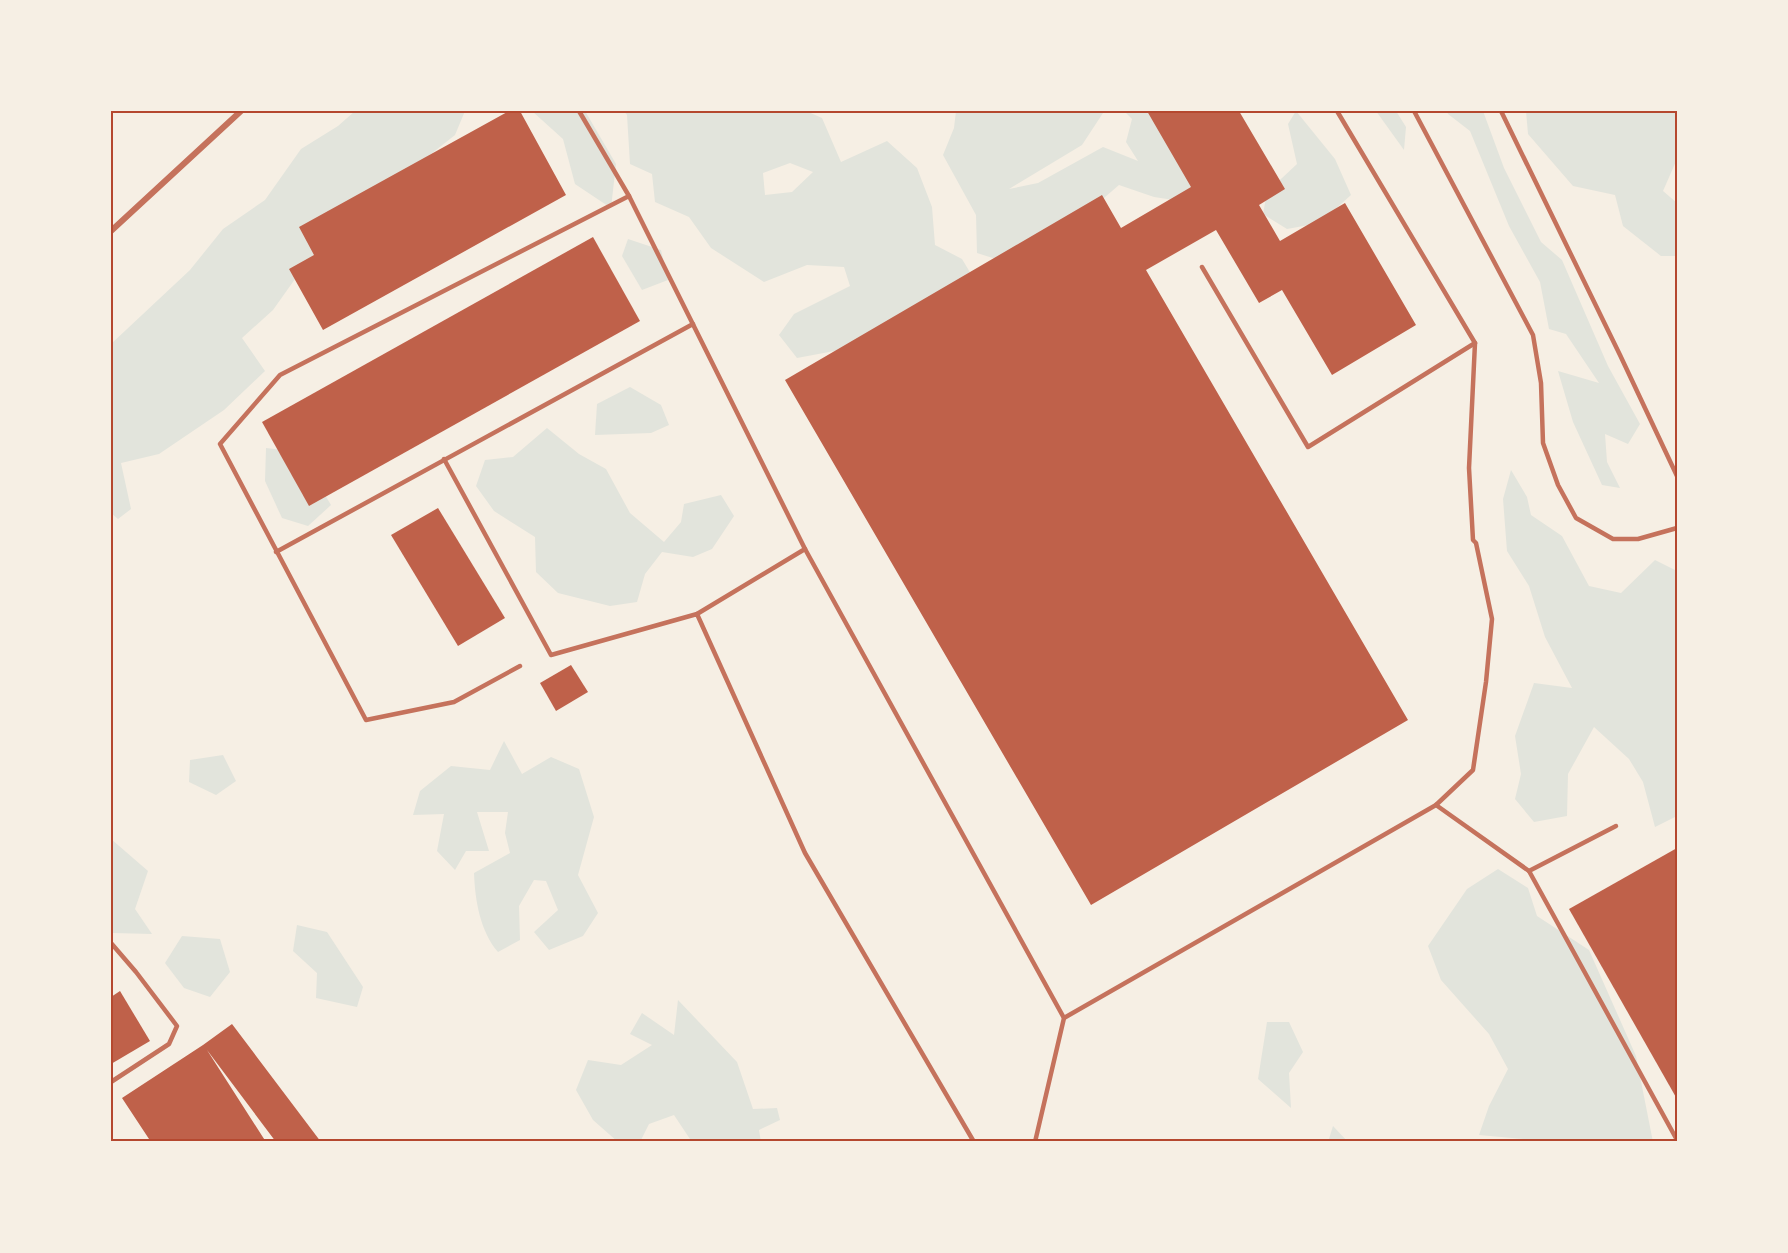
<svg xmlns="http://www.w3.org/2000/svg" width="1788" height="1253" viewBox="0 0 1788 1253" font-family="'Alegreya Sans',sans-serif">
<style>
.green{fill:#e2e4dc;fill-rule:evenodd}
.building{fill:#bf614a}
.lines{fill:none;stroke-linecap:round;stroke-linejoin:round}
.service{stroke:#c5725c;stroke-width:4.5}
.minor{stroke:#c5725c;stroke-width:6}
.neatline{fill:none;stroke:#b5482f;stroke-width:2}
</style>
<rect width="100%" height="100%" fill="#f6efe4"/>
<!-- green -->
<g class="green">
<polygon points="355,111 465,111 455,135 336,229 300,272 273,310 242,338 265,371 224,410 159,454 121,463 131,509 118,519 111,513 111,344 190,270 223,229 265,200 301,149 338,126"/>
<polygon points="532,111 585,111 616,164 611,208 575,184 563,139"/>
<path d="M 624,111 L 806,111 L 822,118 L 841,162 L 887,141 L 917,168 L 932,207 L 935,245 L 962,259 L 977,284 L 845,349 L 797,358 L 779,335 L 794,314 L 850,286 L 844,267 L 807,265 L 764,282 L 711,248 L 689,217 L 655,202 L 652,174 L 630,164 L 627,115 ZM 790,163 L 813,172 L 792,192 L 765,195 L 763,173 Z"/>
<polygon points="956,111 1099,111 1103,113 1082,145 1009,189 1038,183 1103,147 1138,161 1126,142 1132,119 1124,111 1160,111 1195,176 1187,202 1154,197 1119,185 1090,210 999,260 977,253 976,215 943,155 954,128"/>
<polygon points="1296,111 1335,159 1351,195 1320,223 1287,229 1263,214 1267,192 1297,164 1288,124"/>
<polygon points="1376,111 1396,111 1406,127 1404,150"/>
<polygon points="1447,111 1483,111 1504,168 1541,242 1562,260 1608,366 1640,424 1628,444 1605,434 1607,462 1620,488 1602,485 1573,422 1558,371 1599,383 1566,334 1549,329 1540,282 1509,226 1470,131 1448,114"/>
<polygon points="1526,111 1677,111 1677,159 1663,191 1677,203 1677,256 1661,256 1623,226 1615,195 1573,186 1528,134"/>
<polygon points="628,239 661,250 668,280 642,290 622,256"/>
<polygon points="630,387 661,405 669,425 651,433 595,435 597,404"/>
<polygon points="547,428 579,454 606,469 630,513 664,542 681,522 684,504 721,495 734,516 712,549 693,557 662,552 645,574 637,602 610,606 558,593 536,572 535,537 494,511 476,486 485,460 513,457"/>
<polygon points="266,448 299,452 331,505 308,526 282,518 265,481"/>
<polygon points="1511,470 1527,497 1531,515 1562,536 1589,586 1621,593 1655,560 1677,571 1677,816 1655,827 1643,782 1629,759 1594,727 1568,774 1567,816 1534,822 1515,799 1521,774 1515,736 1534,683 1572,688 1545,637 1529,586 1507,551 1503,499"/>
<path d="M 504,741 L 522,774 L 551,757 L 579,769 L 594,817 L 578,875 L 598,913 L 583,936 L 549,950 L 534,932 L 558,910 L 546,881 L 534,880 L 519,906 L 520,940 L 498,952 C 480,931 475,900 474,873 L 510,853 L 505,833 L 508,812 L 477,812 L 489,851 L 466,851 L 455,870 L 437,851 L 444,814 L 413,815 L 420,791 L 451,766 L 490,770 Z"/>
<polygon points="223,755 236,781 216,795 189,782 190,760"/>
<polygon points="111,839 148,871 135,909 152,934 113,933 111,930"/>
<polygon points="1498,869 1528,888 1537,916 1589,950 1636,1056 1653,1142 1557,1142 1479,1135 1489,1106 1508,1069 1489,1034 1441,980 1428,946 1467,889"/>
<polygon points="297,925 327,932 363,987 357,1007 316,998 317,973 293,951"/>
<polygon points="182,936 220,939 230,972 210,997 184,988 165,963"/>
<polygon points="678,1000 737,1062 753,1109 777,1108 780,1120 759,1130 761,1142 692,1142 674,1115 649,1124 640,1142 618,1142 593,1120 576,1090 588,1060 621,1065 652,1045 630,1034 642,1013 674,1035"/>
<polygon points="1267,1022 1289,1022 1303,1052 1289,1073 1291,1108 1258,1079"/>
<polygon points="1333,1126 1348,1142 1328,1142"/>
</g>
<!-- building -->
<g class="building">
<polygon points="509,111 520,111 566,195 323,330 289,269 314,255 299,227"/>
<polygon points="1147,111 1239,111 1285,189 1259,205 1280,241 1345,203 1416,325 1332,375 1282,290 1259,303 1216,230 1146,270 1408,720 1091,905 785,380 1102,195 1121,228 1191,187"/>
<polygon points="593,237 640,321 309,506 262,422"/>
<polygon points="438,508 505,618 458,646 391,535"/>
<polygon points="571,665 588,692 556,711 540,683"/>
<polygon points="1677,848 1677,1099 1569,909"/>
<polygon points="120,991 150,1041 111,1064 111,997"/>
<polygon points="232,1024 321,1142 276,1142 207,1050 266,1142 151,1142 122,1098 203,1045"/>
</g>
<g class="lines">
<!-- service -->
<g class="service">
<polyline points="579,111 629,196 805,549 1064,1018 1035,1142"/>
<polyline points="1414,111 1533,335 1541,383 1543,443 1558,485 1576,518 1613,539 1638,539 1677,528"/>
<polyline points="1501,111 1620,355 1677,476"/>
<polyline points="1202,267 1308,447 1475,343"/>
<polyline points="444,459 551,655 697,614 805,853 974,1142"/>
<polyline points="276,552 693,324"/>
<polyline points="697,614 805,549"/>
<polyline points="520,666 454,702 366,720 220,444 280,375 629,196"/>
<polyline points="1436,805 1529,871 1677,1140"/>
<polyline points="1529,871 1616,826"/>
<polyline points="111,943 136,972 177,1026 169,1044 111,1082"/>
<polyline points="1064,1018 1436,805 1473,770 1486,682 1492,619 1476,543 1473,540 1469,468 1475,343 1337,111"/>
</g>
<!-- minor -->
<polyline class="minor" points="111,231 241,111"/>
</g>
<!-- border -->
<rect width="1788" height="1253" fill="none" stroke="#f6efe4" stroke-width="225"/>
<rect x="112" y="112" width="1564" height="1028" class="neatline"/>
</svg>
